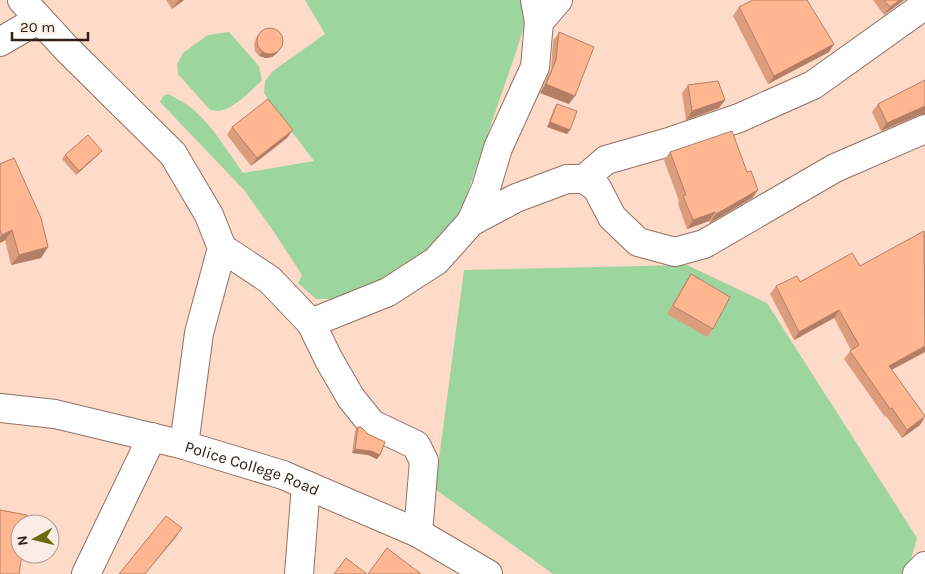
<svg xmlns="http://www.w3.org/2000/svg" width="925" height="574" viewBox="0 0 925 574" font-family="Karla,sans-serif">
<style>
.green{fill:#9cd59e}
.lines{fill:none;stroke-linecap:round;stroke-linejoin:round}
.minor-casing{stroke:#917162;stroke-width:30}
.minor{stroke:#fff;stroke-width:28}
.wall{fill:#db9d7d}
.shaded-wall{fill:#b27f66}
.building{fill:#ffb691;stroke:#b27f66}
.labels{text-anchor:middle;stroke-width:4;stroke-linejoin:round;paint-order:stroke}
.street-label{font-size:16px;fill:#2e211a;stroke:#fbede5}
</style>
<rect width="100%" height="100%" fill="#fedac9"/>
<!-- green -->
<g class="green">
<path d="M 305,0 L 526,0 L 527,17 L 515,55 L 456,226 L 427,253 L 397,273 L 339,299 L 316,299 L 298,283 L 302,275 L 272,229 L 244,190 L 160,102 L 163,96 L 168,94 C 178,99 187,104 195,111 C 214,128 228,152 243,173 L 314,161 L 276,111 L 264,93 L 265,81 L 273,71 L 325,34 Z"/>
<path d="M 229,32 L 259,66 L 262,80 C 252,90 233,110 218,111 C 217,111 212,110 210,110 L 178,74 L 177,64 L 184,52 L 208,35 Z"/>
<polygon points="687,265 767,303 917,538 909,566 901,574 553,574 435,489 464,270"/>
</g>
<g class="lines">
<defs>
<g id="minor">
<polyline points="22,0 66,48 173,154 209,215 222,248 199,333 184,445"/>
<polyline points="539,22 558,0"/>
<polyline points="0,42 39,19"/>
<polyline points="584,179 606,160 669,142 739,118 813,85 925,5"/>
<polyline points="471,222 486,188 498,148 535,67 539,22 535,0"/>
<polyline points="222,248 270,280 311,323 388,292 436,261 471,222 516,198 567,179 584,179 597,188 612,217 638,242 675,252 704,244 835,168 925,129"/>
<polyline points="311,323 329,360 351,398 372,424 416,445 424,461 418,533"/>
<path id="s1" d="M 0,408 L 55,414 L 184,445 L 283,475 L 418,533 L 488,574"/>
<polyline points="86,574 152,437"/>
<polyline points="299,574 306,485"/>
<polyline points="917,574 925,566"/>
</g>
</defs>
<!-- minor casing -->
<use href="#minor" class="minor-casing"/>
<!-- minor -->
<use href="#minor" class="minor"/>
</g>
<!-- wall -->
<g class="wall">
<polygon points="166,0 184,0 172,9"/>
<polygon points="873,0 904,0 884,15"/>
<polygon points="739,7 834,44 829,52 768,84 733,16"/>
<polygon points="559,32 569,104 540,93 551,69 553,41"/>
<polygon points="259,34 280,48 277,53 272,57 266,58 259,56 255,51 254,45 256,38"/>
<polygon points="688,85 725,100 719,108 686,120 682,93"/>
<polygon points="557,104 570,130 567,134 547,127 554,108"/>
<polygon points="878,104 919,115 881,131 872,112"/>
<polygon points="232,127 287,138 251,166 227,135"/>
<polygon points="102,151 98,155 76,175 62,159 65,155"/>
<polygon points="670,152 747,172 758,190 752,198 710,223 709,221 687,229 678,204 679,201 664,160"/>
<polygon points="0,164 48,247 41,258 11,265 5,240 0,243"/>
<polygon points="925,232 925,352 892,369 920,425 902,438 886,416 885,417 844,359 851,350 834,318 794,340 770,294 776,286 800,282 860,266"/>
<polygon points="691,274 713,329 707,337 667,314 685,283"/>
<polygon points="358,427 380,455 377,459 368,455 352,453 355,431"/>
</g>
<!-- shaded-wall -->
<g class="shaded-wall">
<polygon points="179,0 184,0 172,9 178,1"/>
<polygon points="900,0 904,0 884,15 890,7"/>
<polygon points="834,44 829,52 768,84 774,76"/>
<polygon points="280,48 277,53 272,57 266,58 259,56 262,52"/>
<polygon points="546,84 575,96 569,104 540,93"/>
<polygon points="725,100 719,108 686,120 692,111"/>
<polygon points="925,106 925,114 919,115 881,131 887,123"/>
<polygon points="550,122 570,130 567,134 547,127"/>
<polygon points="293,130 287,138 251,166 257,158"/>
<polygon points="102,151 98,155 76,175 79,171"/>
<polygon points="758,190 752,198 710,223 716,214"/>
<polygon points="715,212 709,221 687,229 693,220"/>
<polygon points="12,230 5,240 0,243 0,237 2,235"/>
<polygon points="48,247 41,258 11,265 19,255"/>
<polygon points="839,310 834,318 794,340 799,332"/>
<polygon points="925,346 925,352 884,374 889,366"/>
<polygon points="925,417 920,425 902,438 907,430"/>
<polygon points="355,449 371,451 380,455 377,459 368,455 352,453"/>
<polygon points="182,528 176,537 145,574"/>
</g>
<!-- building -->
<g class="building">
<polygon points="753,0 807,0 834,44 774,76 739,7"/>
<polygon points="884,0 900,0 890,7"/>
<circle cx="270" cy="41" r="13"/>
<polygon points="559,32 594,47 575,96 546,84 556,60"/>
<polygon points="925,80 925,106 887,123 878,104"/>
<polygon points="718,81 725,100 692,111 688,85"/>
<polygon points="268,99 293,130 257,158 232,127"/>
<polygon points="557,104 577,111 570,130 550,122"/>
<polygon points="732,131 747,172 751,171 758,190 716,214 715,212 693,220 683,196 686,195 670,152"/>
<polygon points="88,135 102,151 79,171 65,155"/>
<polygon points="14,158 41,218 48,247 19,255 12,230 2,235 0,230 0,164"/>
<polygon points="924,231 925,346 889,366 925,416 907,430 892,408 890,409 850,351 859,345 839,310 799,332 776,286 797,276 800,282 852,253 860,266"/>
<polygon points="691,274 730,297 713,329 673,306"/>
<polygon points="358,427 361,427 368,434 385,442 380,455 371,451 355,449"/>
<polygon points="0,510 27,515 26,524 20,524 20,554 22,554 19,574 0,574"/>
<polygon points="166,516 182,528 145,574 119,574"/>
<polygon points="387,548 421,574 368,574"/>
<polygon points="346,558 367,574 334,574"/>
</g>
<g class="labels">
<!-- street labels -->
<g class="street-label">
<text dy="6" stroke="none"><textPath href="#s1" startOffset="260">Police College Road</textPath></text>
</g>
</g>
<!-- north arrow -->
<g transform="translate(35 539) rotate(262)"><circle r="24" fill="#fbede5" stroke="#a99b94"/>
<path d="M0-4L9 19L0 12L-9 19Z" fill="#686c0e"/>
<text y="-8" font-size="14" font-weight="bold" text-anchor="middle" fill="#2e211a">N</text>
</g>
<!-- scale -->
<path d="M12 32v8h76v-8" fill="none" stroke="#2e211a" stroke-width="2.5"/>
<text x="20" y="32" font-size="15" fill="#2e211a" stroke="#fbede5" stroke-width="4" paint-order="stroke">20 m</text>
</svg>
